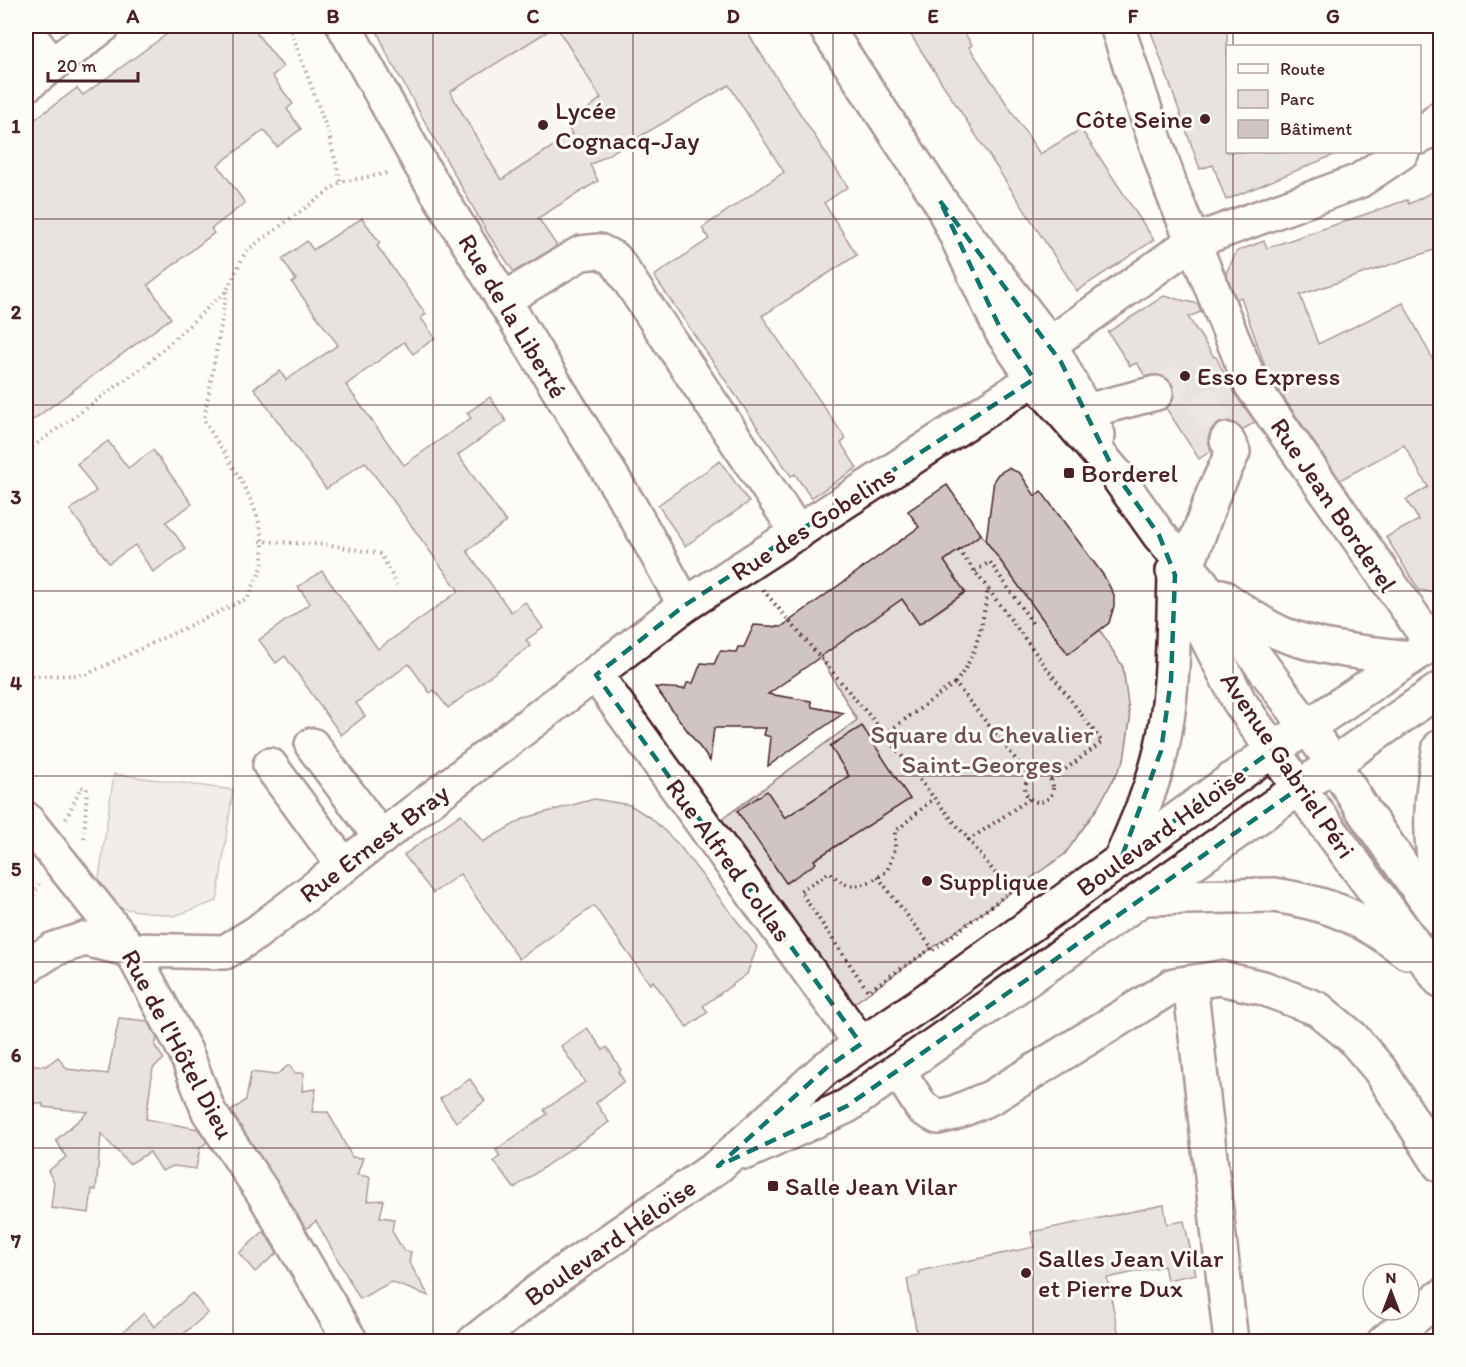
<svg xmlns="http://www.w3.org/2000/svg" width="1466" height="1367" viewBox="0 0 1466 1367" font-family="Itim,sans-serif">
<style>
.built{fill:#f0ece8}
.green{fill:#e3dcda;stroke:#967e82;stroke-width:1.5}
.building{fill:#d0c5c4;stroke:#4a1f2b;stroke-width:1.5;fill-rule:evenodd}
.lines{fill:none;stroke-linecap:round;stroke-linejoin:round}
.minor-tunnel{stroke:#d9d0ce;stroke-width:33;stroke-dasharray:33 16;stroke-linecap:butt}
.minor-casing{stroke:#4a1f2b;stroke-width:38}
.major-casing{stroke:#4a1f2b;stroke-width:38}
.path{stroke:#4a1f2b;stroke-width:4;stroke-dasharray:1.5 4.5;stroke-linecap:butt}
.minor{stroke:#fdfcf7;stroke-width:33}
.major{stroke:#fdfcf7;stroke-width:33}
.marked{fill:none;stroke:#0f766e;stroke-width:4.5;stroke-dasharray:12 8;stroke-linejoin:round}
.grid{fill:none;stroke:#4a1f2b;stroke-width:1.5;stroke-opacity:0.55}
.poi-dot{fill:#4a1f2b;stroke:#fdfcf7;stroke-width:2}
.labels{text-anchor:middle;stroke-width:6;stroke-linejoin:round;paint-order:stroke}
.poi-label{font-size:26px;fill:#4a1f2b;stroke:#fdfcf7;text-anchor:start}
.street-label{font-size:26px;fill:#4a1f2b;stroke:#fdfcf7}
.park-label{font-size:26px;fill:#704e57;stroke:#fdfcf7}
.neatline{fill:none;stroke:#4a1f2b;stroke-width:2}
.grid-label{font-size:20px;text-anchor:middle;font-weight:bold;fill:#4a1f2b}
</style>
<rect width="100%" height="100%" fill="#fdfcf7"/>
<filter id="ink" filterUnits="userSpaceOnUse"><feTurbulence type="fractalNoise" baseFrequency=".0167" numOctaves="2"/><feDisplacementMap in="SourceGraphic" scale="12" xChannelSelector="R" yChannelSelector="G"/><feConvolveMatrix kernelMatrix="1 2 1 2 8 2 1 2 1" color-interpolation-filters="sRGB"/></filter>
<g filter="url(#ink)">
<!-- built -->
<polygon class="built" points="474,26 691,26 729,85 569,178 489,235 388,56 450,41"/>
<!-- green -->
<g class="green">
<polygon points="981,534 1068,654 1100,630 1123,667 1130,720 1124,760 1098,807 1065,854 853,1004 714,825 857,720 820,656 902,599 920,624 965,593 944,561"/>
<polygon points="114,774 233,790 217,901 174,916 119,908 98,885"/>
</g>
<!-- building -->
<g class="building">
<polygon points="178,26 251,26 283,67 272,76 293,104 287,109 301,129 277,147 264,130 218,165 245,203 211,229 214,233 148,285 171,318 26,425 26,126 77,88 83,95"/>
<path d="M 375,26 L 743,26 L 848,187 L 824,203 L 857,255 L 762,316 L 846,439 L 841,443 L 857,468 L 811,498 L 795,474 L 791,476 L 654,276 L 709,239 L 702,228 L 784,172 L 729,85 L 590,165 L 598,181 L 538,218 L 557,246 L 514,272 L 488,234 L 388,56 ZM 556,26 L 601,98 L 567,126 L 572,134 L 501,180 L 450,92 Z"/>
<polygon points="905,26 960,26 972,45 969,47 1040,154 1081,129 1154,240 1077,291"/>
<polygon points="1149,26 1227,26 1227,152 1341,152 1226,200 1213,165 1200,169"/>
<polygon points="1440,188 1440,248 1300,295 1318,344 1403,303 1440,373 1440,593 1419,590 1386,537 1419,520 1406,500 1428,487 1404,445 1340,480 1268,375 1241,297 1236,299 1226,273 1237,251 1264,241 1267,248 1407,200 1409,204"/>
<polygon points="362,218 380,243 377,246 426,314 421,318 435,338 413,354 404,342 346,385 404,465 471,418 467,413 490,397 506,421 458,455 506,522 467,551 511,612 525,602 543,628 526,640 530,646 448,708 434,690 430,693 409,664 356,703 365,716 341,735 285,656 276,663 259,640 310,603 298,587 322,571 378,649 459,591 365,462 326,489 254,388 280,371 286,380 338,345 292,283 296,280 282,259 307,241 313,250"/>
<polygon points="1164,296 1198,304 1201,312 1188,317 1214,357 1216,357 1235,394 1255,422 1242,430 1229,421 1218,424 1211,430 1208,438 1211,451 1199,459 1166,408 1174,397 1174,388 1170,380 1160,375 1145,376 1137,363 1130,366 1108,332"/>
<polygon points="108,441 128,468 153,450 192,504 166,522 186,549 153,572 135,545 109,563 70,510 96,491 77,464"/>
<polygon points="720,461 749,502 685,546 658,505"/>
<polygon points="1008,468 1020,473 1035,496 1041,491 1104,576 1114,595 1114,606 1109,623 1068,654 986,541 994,480 998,474"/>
<polygon points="947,485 981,534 944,561 965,592 919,624 902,599 768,694 811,701 812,707 844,713 768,766 771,737 764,735 766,728 714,728 710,761 655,687 685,689 687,683 693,683 701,663 714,664 720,651 736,652 738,647 744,647 754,625 781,627 919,527 908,511"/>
<polygon points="862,726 910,799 814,860 816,863 786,883 737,811 767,791 785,818 849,776 830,746"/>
<polygon points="594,799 630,805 651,818 678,844 757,947 747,974 703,1006 708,1012 687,1027 653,981 650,984 594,906 519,959 460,874 433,893 404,855 461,814 483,842 525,818"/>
<polygon points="119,1018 148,1021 157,1038 155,1046 164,1059 153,1068 146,1119 198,1129 207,1142 200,1148 196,1169 173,1166 162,1171 150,1152 129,1164 101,1134 96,1190 92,1189 89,1213 51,1208 54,1182 48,1171 66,1157 56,1140 88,1112 43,1107 43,1104 26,1102 26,1064 46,1066 58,1057 67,1069 108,1074"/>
<polygon points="587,1028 603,1050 607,1047 621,1070 618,1072 624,1081 596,1103 609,1122 514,1188 494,1161 500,1156 496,1150 547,1114 544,1110 585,1082 561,1046"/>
<polygon points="289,1065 295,1073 304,1073 302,1091 316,1089 312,1112 328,1112 352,1157 363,1158 357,1175 370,1177 367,1201 384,1200 380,1217 394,1219 392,1231 403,1250 411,1252 409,1262 429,1296 391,1282 360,1299 316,1221 306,1229 231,1111 246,1100 251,1072 276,1075"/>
<polygon points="470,1079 485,1101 456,1122 440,1099"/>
<polygon points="1164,1205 1167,1224 1184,1221 1196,1274 1167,1280 1164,1266 1107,1278 1120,1341 918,1341 907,1279 920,1275 919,1271 1034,1247 1031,1232"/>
<polygon points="264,1231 277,1253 255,1272 239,1253"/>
<polygon points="192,1293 208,1313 175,1341 113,1341 144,1313 154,1327"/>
</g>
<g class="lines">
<!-- minor-tunnel -->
<polyline class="minor-tunnel" points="1156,393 1173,384 1193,388 1227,440"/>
<defs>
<g id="minor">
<polyline points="344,26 422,167 631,508 685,605"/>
<polyline points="1117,26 1171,188 1251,384 1432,644"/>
<polyline points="26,31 52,65"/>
<polyline points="26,85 103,26"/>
<polyline points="1420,137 1440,118"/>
<polyline points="503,300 581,253 599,251 615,259 798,533"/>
<polyline points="1050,344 1192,242 1359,181 1402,152"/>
<polyline points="1086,411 1156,393"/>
<polyline points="1187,567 1214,492 1233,452 1227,440"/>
<polyline points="596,675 861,1044"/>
<polyline points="312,745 381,838"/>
<polyline points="270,765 344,866"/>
<polyline points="26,819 131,950 185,1051 209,1112 264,1194 351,1342"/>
<polyline points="26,967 54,949 85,939 131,950 225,952 256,933 685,605 1034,379"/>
<polyline points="1190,983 1231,1342"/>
<polyline points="898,1070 922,1108 938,1117 954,1113 992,1097 1174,985 1220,978 1263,988 1318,1009 1352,1037 1380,1070 1440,1165"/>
<polyline points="1384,1342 1440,1297"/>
</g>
<g id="major">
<polyline points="825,26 940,201 1050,344 1098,435"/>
<polyline points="940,201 1002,332 1034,379 1115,473 1159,535 1200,581 1334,764 1365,813 1440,920"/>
<polyline points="1173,571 1239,701 1299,788 1440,980"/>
<path d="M 1221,596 C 1242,610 1262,626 1285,635 C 1325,650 1368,653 1410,658"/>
<path d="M 1440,747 C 1431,793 1427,841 1440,887"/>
<path d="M 1121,859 C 1136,824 1152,789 1161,751 C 1174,695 1173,635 1175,577"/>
<path d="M 1144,898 L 1274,895 C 1331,904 1361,917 1407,952"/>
<polyline points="747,1152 847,1106 1440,689"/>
<polyline points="474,1342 558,1276 718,1166 826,1068 924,1002 1273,750 1440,638"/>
</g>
</defs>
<!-- minor casing -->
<use href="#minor" class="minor-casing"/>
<!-- major casing -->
<use href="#major" class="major-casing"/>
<!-- path -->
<g class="path">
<polyline points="289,26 328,132 341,182"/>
<polyline points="26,442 31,448"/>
<polyline points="26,457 31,448 146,365 227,290 246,251 341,182 389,173"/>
<polyline points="260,541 330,545 381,554 397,585"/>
<polyline points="959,550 988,589"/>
<polyline points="975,571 990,562 1033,624"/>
<polyline points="763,590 885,734 934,798"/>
<path d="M 26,676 L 85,675 L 248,598 C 252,587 262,572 263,559 C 266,507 229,463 204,420 L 227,290"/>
<polyline points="885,734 955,683"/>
<circle cx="1039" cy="788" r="14"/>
<path d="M 1030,777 L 955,683 C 978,655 982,624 988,589 L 1102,742 L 1051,780"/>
<polyline points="66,819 81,787 87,788 84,841"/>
<path d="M 878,877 L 932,948 L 868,991 L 800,891 L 830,872 C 850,894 866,886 887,871 L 895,850 L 895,832 L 934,798 L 969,840"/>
<polyline points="26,912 39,884"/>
<polyline points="933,950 1010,892 969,840 1029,799"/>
</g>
<!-- minor -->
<use href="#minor" class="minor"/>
<!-- major -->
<use href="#major" class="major"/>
</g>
</g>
<!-- marked area -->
<path d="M0 0H1466V1367H0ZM 940,201 L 1061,362 L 1115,473 L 1159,535 L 1175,575 L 1171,680 L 1161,751 L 1121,859 L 1273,750 L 1299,788 L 847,1106 L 718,1166 L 826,1068 L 861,1044 L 596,675 L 685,605 L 1034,379 L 1002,332 Z" fill="#fdfcf7" fill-opacity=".55" fill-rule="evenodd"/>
<path class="marked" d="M 940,201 L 1061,362 L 1115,473 L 1159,535 L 1175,575 L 1171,680 L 1161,751 L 1121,859 L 1273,750 L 1299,788 L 847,1106 L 718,1166 L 826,1068 L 861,1044 L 596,675 L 685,605 L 1034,379 L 1002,332 Z"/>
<!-- grid -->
<path class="grid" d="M 233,26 L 233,1342M 433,26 L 433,1342M 633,26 L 633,1342M 833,26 L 833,1342M 1033,26 L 1033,1342M 1233,26 L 1233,46M 1233,152 L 1233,1342M 26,219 L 1440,219M 26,405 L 1440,405M 26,591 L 1440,591M 26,776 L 1440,776M 26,962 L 1440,962M 26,1148 L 1440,1148"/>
<!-- markers -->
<g class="poi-dot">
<circle cx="1205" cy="119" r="6"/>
<circle cx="543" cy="125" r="6"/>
<circle cx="1185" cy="376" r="6"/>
<rect x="1063" y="467" width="12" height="12" rx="3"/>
<circle cx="927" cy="881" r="6"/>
<rect x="767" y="1180" width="12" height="12" rx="3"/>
<circle cx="1026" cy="1273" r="6"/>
</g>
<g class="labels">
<!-- poi labels -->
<g class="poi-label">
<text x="555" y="119">Lycée<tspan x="555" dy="30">Cognacq-Jay</tspan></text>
<text x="1193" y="128" text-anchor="end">Côte Seine</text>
<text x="1197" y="385">Esso Express</text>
<text x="1081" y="482">Borderel</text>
<text x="939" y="890">Supplique</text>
<text x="785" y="1195">Salle Jean Vilar</text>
<text x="1038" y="1267">Salles Jean Vilar<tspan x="1038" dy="30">et Pierre Dux</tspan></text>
</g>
<!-- street labels -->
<g class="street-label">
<text transform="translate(513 316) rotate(59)" y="9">Rue de la Liberté</text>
<text transform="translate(1334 505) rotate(56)" y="9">Rue Jean Borderel</text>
<text transform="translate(813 523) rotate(-33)" y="9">Rue des Gobelins</text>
<text transform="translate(1288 765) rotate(56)" y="9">Avenue Gabriel Péri</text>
<text transform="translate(1161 831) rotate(-36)" y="9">Boulevard Héloïse</text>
<text transform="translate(374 843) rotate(-37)" y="9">Rue Ernest Bray</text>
<text transform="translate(729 860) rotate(54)" y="9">Rue Alfred Collas</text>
<text transform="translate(178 1044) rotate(62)" y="9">Rue de l'Hôtel Dieu</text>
<text transform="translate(610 1242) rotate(-35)" y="9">Boulevard Héloïse</text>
</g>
<!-- park labels -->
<g class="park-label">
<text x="982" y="743">Square du Chevalier<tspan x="982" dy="30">Saint-Georges</tspan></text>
</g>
</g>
<!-- margin -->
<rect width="1466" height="1367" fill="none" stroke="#fdfcf7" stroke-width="66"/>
<!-- legend -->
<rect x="1226" y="45" width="195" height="108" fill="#fdfcf7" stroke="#b5a4a5" stroke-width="1.5"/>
<rect x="1238" y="64" width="30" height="9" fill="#fdfcf7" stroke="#b5a4a5" stroke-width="1.5"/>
<text x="1280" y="75" font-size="18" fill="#4a1f2b">Route</text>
<rect x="1238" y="90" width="30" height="18" fill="#e3dcda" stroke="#b5a4a5" stroke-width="1.5"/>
<text x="1280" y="105" font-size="18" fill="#4a1f2b">Parc</text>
<rect x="1238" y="120" width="30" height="18" fill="#d0c5c4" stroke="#b5a4a5" stroke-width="1.5"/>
<text x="1280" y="135" font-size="18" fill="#4a1f2b">Bâtiment</text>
<!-- north arrow -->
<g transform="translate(1391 1292)"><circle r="28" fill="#fdfcf7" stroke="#b5a4a5" stroke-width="1.5"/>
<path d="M0-4.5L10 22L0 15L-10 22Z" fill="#4a1f2b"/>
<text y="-9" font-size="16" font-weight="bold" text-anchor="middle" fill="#4a1f2b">N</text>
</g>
<!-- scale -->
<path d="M48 72v9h90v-9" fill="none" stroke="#4a1f2b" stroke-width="3"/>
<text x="57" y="72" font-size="18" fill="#4a1f2b" stroke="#fdfcf7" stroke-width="4.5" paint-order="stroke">20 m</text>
<rect x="33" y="33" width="1400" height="1301" class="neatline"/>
<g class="grid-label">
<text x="133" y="23">A</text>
<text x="333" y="23">B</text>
<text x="533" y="23">C</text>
<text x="733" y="23">D</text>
<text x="933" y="23">E</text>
<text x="1133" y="23">F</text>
<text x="1333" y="23">G</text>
<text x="16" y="133">1</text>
<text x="16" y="319">2</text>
<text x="16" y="504">3</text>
<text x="16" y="690">4</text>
<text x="16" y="876">5</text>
<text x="16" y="1062">6</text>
<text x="16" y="1248">7</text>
</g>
</svg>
